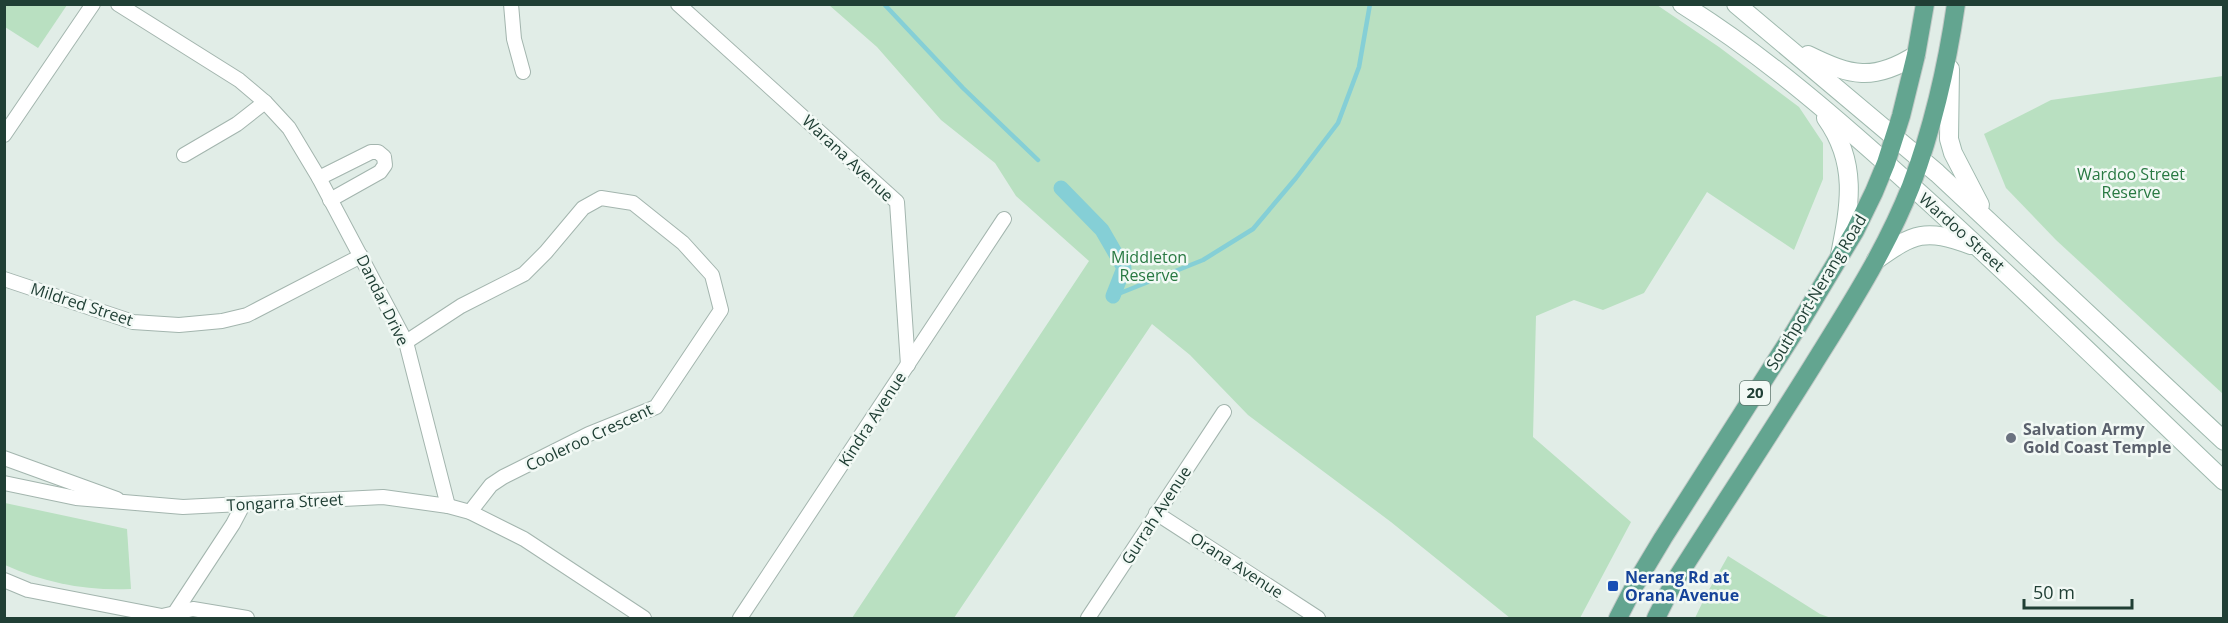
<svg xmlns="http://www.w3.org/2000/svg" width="2228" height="623" viewBox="0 0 2228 623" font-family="'Open Sans',sans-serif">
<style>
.green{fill:#b9e0c1}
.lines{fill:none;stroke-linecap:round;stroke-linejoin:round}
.stream{stroke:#85cfd6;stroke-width:4.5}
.canal{stroke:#85cfd6;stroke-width:15}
.street-casing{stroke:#a3b5ae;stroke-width:16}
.secondary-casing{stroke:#9fb9ae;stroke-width:20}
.primary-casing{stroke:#c1c9c6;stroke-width:20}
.street{stroke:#fff;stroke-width:14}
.secondary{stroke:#fff;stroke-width:18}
.primary{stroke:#63a590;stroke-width:18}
.worship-dot{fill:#6b7280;stroke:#f2f9f5;stroke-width:2}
.transit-dot{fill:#1a4fb4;stroke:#f2f9f5;stroke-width:2}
.labels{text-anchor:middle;stroke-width:5;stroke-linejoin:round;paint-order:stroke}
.shield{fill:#f2f9f5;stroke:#5f776f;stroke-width:1.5}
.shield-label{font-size:15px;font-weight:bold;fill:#203f35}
.street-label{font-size:16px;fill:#203f35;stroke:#f2f9f5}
.park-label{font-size:16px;fill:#287942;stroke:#f2f9f5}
.worship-label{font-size:16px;font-weight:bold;fill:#5b616d;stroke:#f2f9f5;text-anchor:start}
.transit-label{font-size:16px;font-weight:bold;fill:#164399;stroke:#f2f9f5;text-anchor:start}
</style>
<rect width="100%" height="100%" fill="#e1ede7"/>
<!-- green -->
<g class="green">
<polygon points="4,5 5,4 67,5 38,48 5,27"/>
<polygon points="829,5 1657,5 1719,47 1799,107 1823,143 1823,179 1794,250 1707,192 1644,293 1603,310 1574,300 1536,316 1533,437 1631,522 1580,618 1510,618 1391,522 1248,415 1190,355 1152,324 954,618 852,618 1089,261 1016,196 995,163 941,120 877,47"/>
<polygon points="2223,76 2224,76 2223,394 2056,240 2006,188 1984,134 2051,100"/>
<path d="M 5,503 L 127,529 L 131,589 C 87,591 45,583 5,565 Z"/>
<polygon points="1728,556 1820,614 1831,618 1695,618 1706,595"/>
</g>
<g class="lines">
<!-- stream -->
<g class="stream">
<polyline points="884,4 963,88 1038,160"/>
<polyline points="1113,296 1203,260 1253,229 1296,178 1338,123 1359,67 1370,4"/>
</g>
<!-- canal -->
<polyline class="canal" points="1061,188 1102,230 1124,268 1113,296"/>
<defs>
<g id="street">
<polyline points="118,4 239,80 265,102 289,128 319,178 406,342 448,506"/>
<polyline points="511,4 514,39 523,72"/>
<polyline points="678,4 897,202 908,365"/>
<polyline points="4,135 93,4"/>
<polyline points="184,155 237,124 265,102"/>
<polyline points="319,178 371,152 378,152 384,157 385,165 380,172 330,200"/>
<polyline points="4,279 133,322 179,325 222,321 247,315 361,256"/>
<polyline points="406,342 461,306 524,274 546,252 583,208 601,198 633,203 683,243 712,275 721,310 656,407 589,434 503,477 491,485 470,512"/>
<polyline points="4,458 117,499"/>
<polyline points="4,483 76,498 183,507 383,497 448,506 470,512 524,539 644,618"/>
<polyline points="1156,513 1318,618"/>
<polyline points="4,580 28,590 162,616 193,609 247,618"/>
<polyline points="172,617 233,524 243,505"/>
<polyline points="740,618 1004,219"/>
<polyline points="1088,618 1224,412"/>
</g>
<g id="secondary">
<path d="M 1682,4 C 1767,57 1843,124 1917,191 C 2021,285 2122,384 2224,481"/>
<polyline points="1736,4 1937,173 2224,441"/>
<path d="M 1808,55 C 1851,76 1873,82 1916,55"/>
<polyline points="1950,69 1949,139 1953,153 1980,205"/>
<path d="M 1826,118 C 1858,163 1850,204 1840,255"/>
<path d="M 1876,260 C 1914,233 1925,228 1971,245"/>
</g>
<g id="primary">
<polyline points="1618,618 1636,583 1663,538 1795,331 1855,231 1874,192 1886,163 1901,116 1916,55 1925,4"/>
<path d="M 1656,618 L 1673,584 C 1719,511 1767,439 1813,365 C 1849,307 1886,250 1911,186 C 1933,127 1947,66 1956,4"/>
</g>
</defs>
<!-- street casing -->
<use href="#street" class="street-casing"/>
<!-- secondary casing -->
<use href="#secondary" class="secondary-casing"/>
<!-- primary casing -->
<use href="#primary" class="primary-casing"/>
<!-- street -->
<use href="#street" class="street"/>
<!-- secondary -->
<use href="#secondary" class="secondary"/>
<!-- primary -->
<use href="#primary" class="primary"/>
</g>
<!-- markers -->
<circle class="worship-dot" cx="2011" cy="438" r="6"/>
<rect class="transit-dot" x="1607" y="580" width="12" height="12" rx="3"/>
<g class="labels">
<!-- shield labels -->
<rect class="shield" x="1740" y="381" width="30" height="24" rx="4.5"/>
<g class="shield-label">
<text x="1755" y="398">20</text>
</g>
<!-- street labels -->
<g class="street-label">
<text transform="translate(848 158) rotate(43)" y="6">Warana Avenue</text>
<text transform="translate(1962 232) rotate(42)" y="6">Wardoo Street</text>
<text transform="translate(1816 292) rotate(-59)" y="6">Southport-Nerang Road</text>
<text transform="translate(383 300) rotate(64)" y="6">Dandar Drive</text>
<text transform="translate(82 304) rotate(18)" y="6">Mildred Street</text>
<text transform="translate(872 419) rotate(-57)" y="6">Kindra Avenue</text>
<text transform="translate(589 437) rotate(-25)" y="6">Cooleroo Crescent</text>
<text transform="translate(285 502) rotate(-3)" y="6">Tongarra Street</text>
<text transform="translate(1156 515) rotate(-57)" y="6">Gurrah Avenue</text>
<text transform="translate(1237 565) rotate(33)" y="6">Orana Avenue</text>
</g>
<!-- park labels -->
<g class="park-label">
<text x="2131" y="180">Wardoo Street<tspan x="2131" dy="18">Reserve</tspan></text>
<text x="1149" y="263">Middleton<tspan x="1149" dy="18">Reserve</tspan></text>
</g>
<!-- worship labels -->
<g class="worship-label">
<text x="2023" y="435">Salvation Army<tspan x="2023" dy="18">Gold Coast Temple</tspan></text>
</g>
<!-- transit labels -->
<g class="transit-label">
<text x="1625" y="583">Nerang Rd at<tspan x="1625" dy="18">Orana Avenue</tspan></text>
</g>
</g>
<!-- border -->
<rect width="2228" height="623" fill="none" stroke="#203f35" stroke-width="12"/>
<!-- scale -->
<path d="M2024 599v9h108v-9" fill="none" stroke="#203f35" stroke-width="3"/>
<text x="2033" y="599" font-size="18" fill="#203f35" stroke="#f2f9f5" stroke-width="4.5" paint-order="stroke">50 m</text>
</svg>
